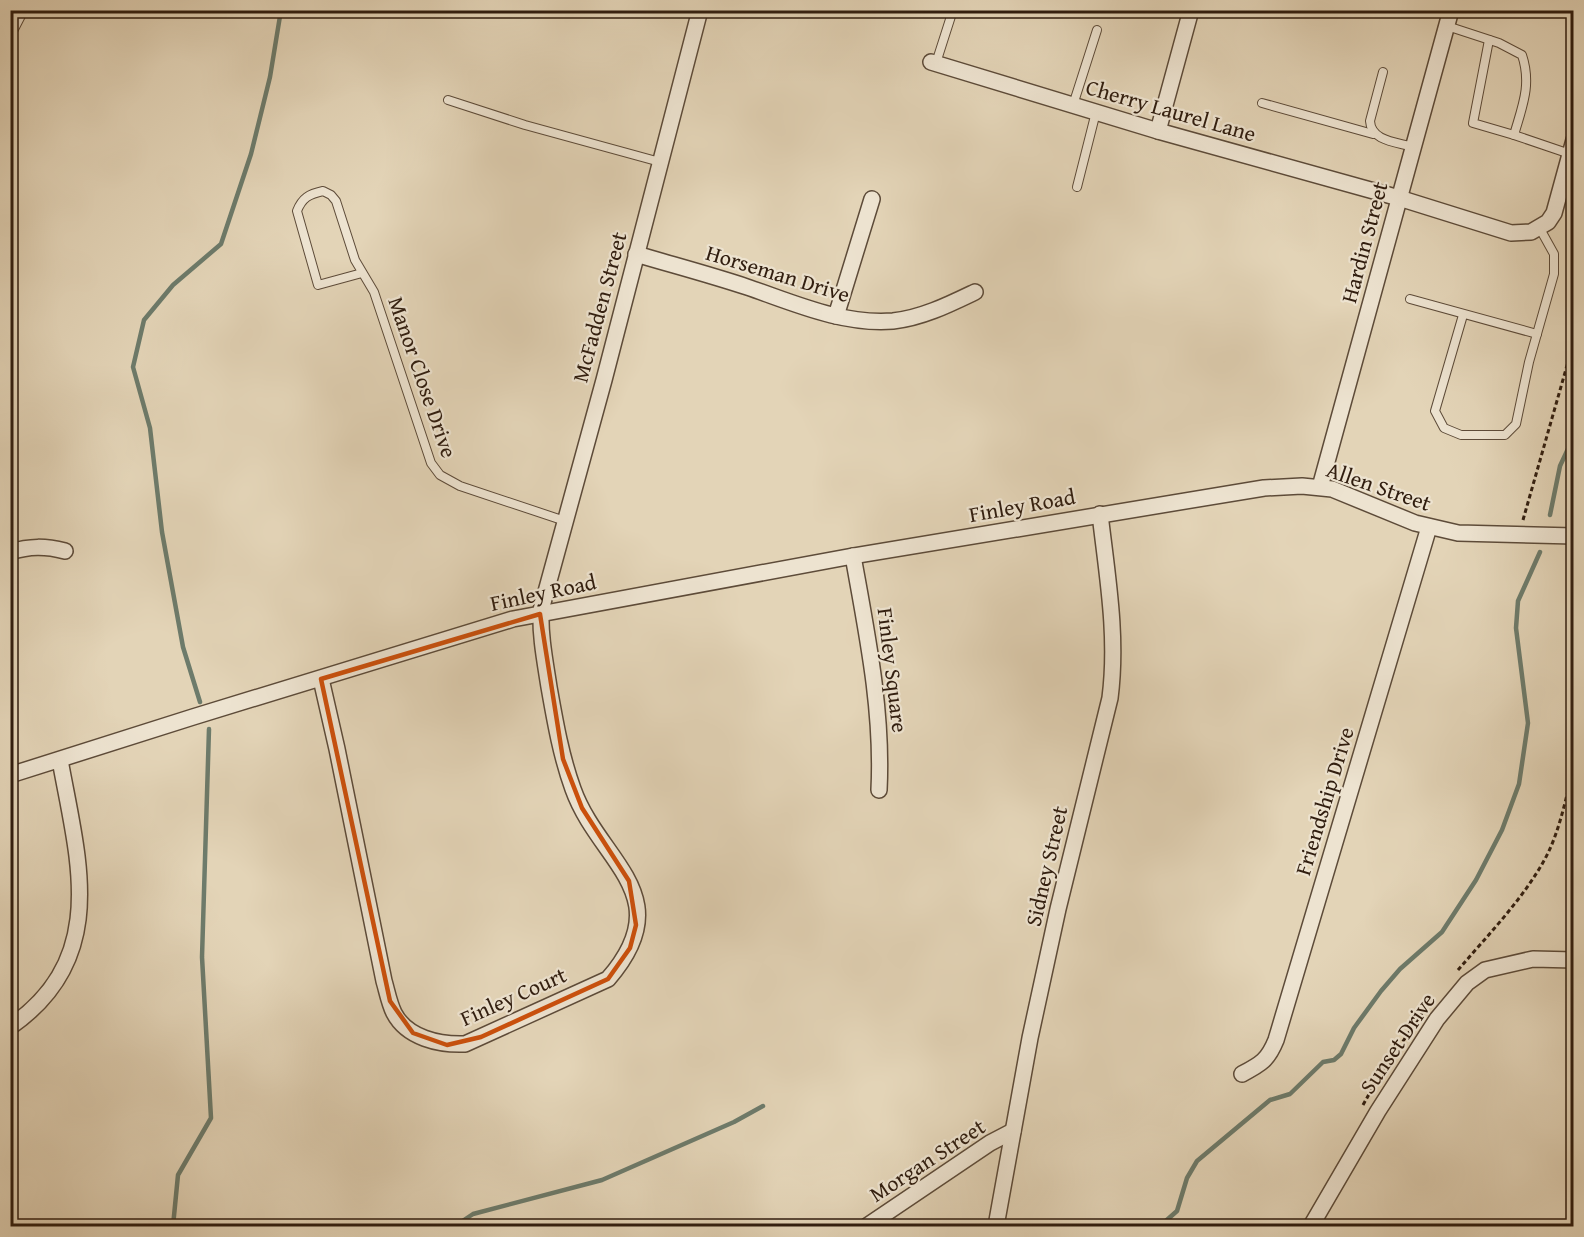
<svg xmlns="http://www.w3.org/2000/svg" width="1584" height="1237" viewBox="0 0 1584 1237" font-family="'Gentium Book Plus',serif">
<style>
.lines{fill:none;stroke-linecap:round;stroke-linejoin:round}
.stream{stroke:#6d7b6b;stroke-width:4.5}
.service-casing{stroke:#5d4b39;stroke-width:10}
.minor-casing{stroke:#5d4b39;stroke-width:18}
.path{stroke:#301d0f;stroke-width:3;stroke-dasharray:4.5 3;stroke-linecap:butt}
.service{stroke:#ede3d0;stroke-width:8}
.minor{stroke:#ede3d0;stroke-width:15}
.marked{fill:none;stroke:#cc500c;stroke-width:4.5;stroke-linejoin:round}
.labels{text-anchor:middle;stroke-width:4.5;stroke-linejoin:round;paint-order:stroke}
.street-label{font-size:22px;fill:#301d0f;stroke:#ede3d0}
</style>
<rect width="100%" height="100%" fill="#e3d4b7"/>
<filter id="stains"><feTurbulence type="fractalNoise" baseFrequency=".00333" numOctaves="4"/><feColorMatrix values="0 0 0 0 .2 0 0 0 0 .09 0 0 0 0 .02 0 0 0 .5 -.17"/></filter>
<radialGradient id="worn" r=".72"><stop offset=".6" stop-color="#630" stop-opacity="0"/><stop offset="1" stop-color="#630" stop-opacity=".3"/></radialGradient>
<g class="lines">
<!-- stream -->
<g class="stream">
<polyline points="1550,515 1560,466 1574,436"/>
<polyline points="200,702 183,647 162,532 150,428 133,367 144,320 173,285 221,244 251,154 270,77 281,10"/>
<polyline points="173,1226 178,1175 211,1118 202,957 209,729"/>
<polyline points="455,1226 473,1214 602,1180 734,1122 763,1106"/>
<polyline points="1160,1226 1177,1211 1187,1178 1197,1161 1270,1100 1290,1094 1323,1062 1334,1060 1341,1054 1354,1028 1381,991 1400,969 1442,932 1476,880 1502,830 1519,784 1528,723 1516,628 1518,601 1540,552"/>
</g>
<defs>
<g id="service">
<path d="M 1447,26 L 1499,43 L 1522,55 C 1532,85 1522,107 1514,135 L 1570,154"/>
<polyline points="10,37 24,10"/>
<polyline points="1489,40 1473,123 1514,135"/>
<polyline points="936,63 953,10"/>
<path d="M 1383,72 L 1370,121 C 1371,141 1396,142 1413,147"/>
<polyline points="448,100 525,125 660,162"/>
<polyline points="1262,103 1373,134"/>
<polyline points="1073,105 1097,30"/>
<polyline points="1077,187 1096,112"/>
<path d="M 362,273 L 318,285 L 297,211 C 302,198 309,194 323,191 L 331,195 L 336,201 L 355,260 L 374,292 L 431,463 L 440,475 L 460,486 L 565,521"/>
<polyline points="1410,299 1537,334"/>
<polyline points="1463,315 1435,411 1444,428 1461,435 1505,435 1516,424 1529,362 1554,274 1554,254 1539,227"/>
</g>
<g id="minor">
<polyline points="931,62 1158,131 1399,198 1511,233 1531,232 1548,222 1554,213 1574,140"/>
<polyline points="1158,131 1191,10"/>
<path d="M 636,254 C 673,265 711,275 747,287 C 794,303 842,325 893,321 C 922,318 950,304 975,292"/>
<polyline points="836,316 872,199"/>
<polyline points="1320,487 1451,10"/>
<path d="M 10,552 C 30,546 45,546 65,551"/>
<path d="M 853,556 C 867,634 883,711 879,790"/>
<path d="M 321,679 L 337,749 L 384,981 C 387,991 389,1003 394,1013 C 407,1038 439,1045 465,1044 L 608,979 C 681,895 599,862 573,789 C 561,756 555,721 549,687 C 545,661 540,636 541,610 L 604,380 L 700,10"/>
<polyline points="10,775 193,717 513,619 853,556 1264,488 1302,486 1332,489 1415,523 1458,533 1574,536"/>
<path d="M 10,1027 C 110,958 78,860 60,760"/>
<path d="M 1242,1074 C 1261,1064 1268,1060 1276,1040 L 1429,527"/>
<polyline points="867,1226 990,1143 1013,1131"/>
<path d="M 996,1226 L 1030,1038 L 1058,909 L 1110,698 C 1118,636 1107,575 1100,514"/>
<polyline points="1311,1226 1378,1111 1437,1019 1467,983 1485,970 1533,959 1574,960"/>
</g>
</defs>
<!-- service casing -->
<use href="#service" class="service-casing"/>
<!-- minor casing -->
<use href="#minor" class="minor-casing"/>
<!-- path -->
<g class="path">
<polyline points="1568,218 1574,212"/>
<polyline points="1523,520 1574,341"/>
<path d="M 1458,970 C 1488,935 1527,895 1548,853 C 1561,826 1566,796 1574,768"/>
<polyline points="1363,1105 1377,1080 1424,1010"/>
</g>
<!-- service -->
<use href="#service" class="service"/>
<!-- minor -->
<use href="#minor" class="minor"/>
</g>
<!-- marked area -->
<path class="marked" d="M 540,614 L 563,759 L 582,808 L 629,881 L 636,925 L 630,948 L 608,979 L 481,1037 L 447,1045 L 413,1033 L 390,1001 L 321,679 Z"/>
<g class="labels">
<!-- street labels -->
<g class="street-label">
<text transform="translate(1171 110) rotate(16)" y="8">Cherry Laurel Lane</text>
<text transform="translate(1364 242) rotate(-75)" y="8">Hardin Street</text>
<text transform="translate(778 273) rotate(17)" y="8">Horseman Drive</text>
<text transform="translate(599 307) rotate(-75)" y="8">McFadden Street</text>
<text transform="translate(423 377) rotate(71)" y="8">Manor Close Drive</text>
<text transform="translate(1379 486) rotate(19)" y="8">Allen Street</text>
<text transform="translate(1022 505) rotate(-10)" y="8">Finley Road</text>
<text transform="translate(543 592) rotate(-12)" y="8">Finley Road</text>
<text transform="translate(893 670) rotate(83)" y="8">Finley Square</text>
<text transform="translate(1324 801) rotate(-73)" y="8">Friendship Drive</text>
<text transform="translate(1046 866) rotate(-77)" y="8">Sidney Street</text>
<text transform="translate(513 996) rotate(-24)" y="8">Finley Court</text>
<text transform="translate(1397 1043) rotate(-56)" y="8">Sunset Drive</text>
<text transform="translate(927 1160) rotate(-33)" y="8">Morgan Street</text>
</g>
</g>
<!-- margin -->
<rect width="1584" height="1237" fill="none" stroke="#e3d4b7" stroke-width="36"/>
<rect x="12" y="12" width="1560" height="1213" fill="none" stroke="#301d0f" stroke-width="3"/>
<rect x="18" y="18" width="1548" height="1201" fill="none" stroke="#301d0f" stroke-width="1.5"/>
<rect width="100%" height="100%" filter="url(#stains)"/>
<rect width="100%" height="100%" fill="url(#worn)"/>
</svg>
